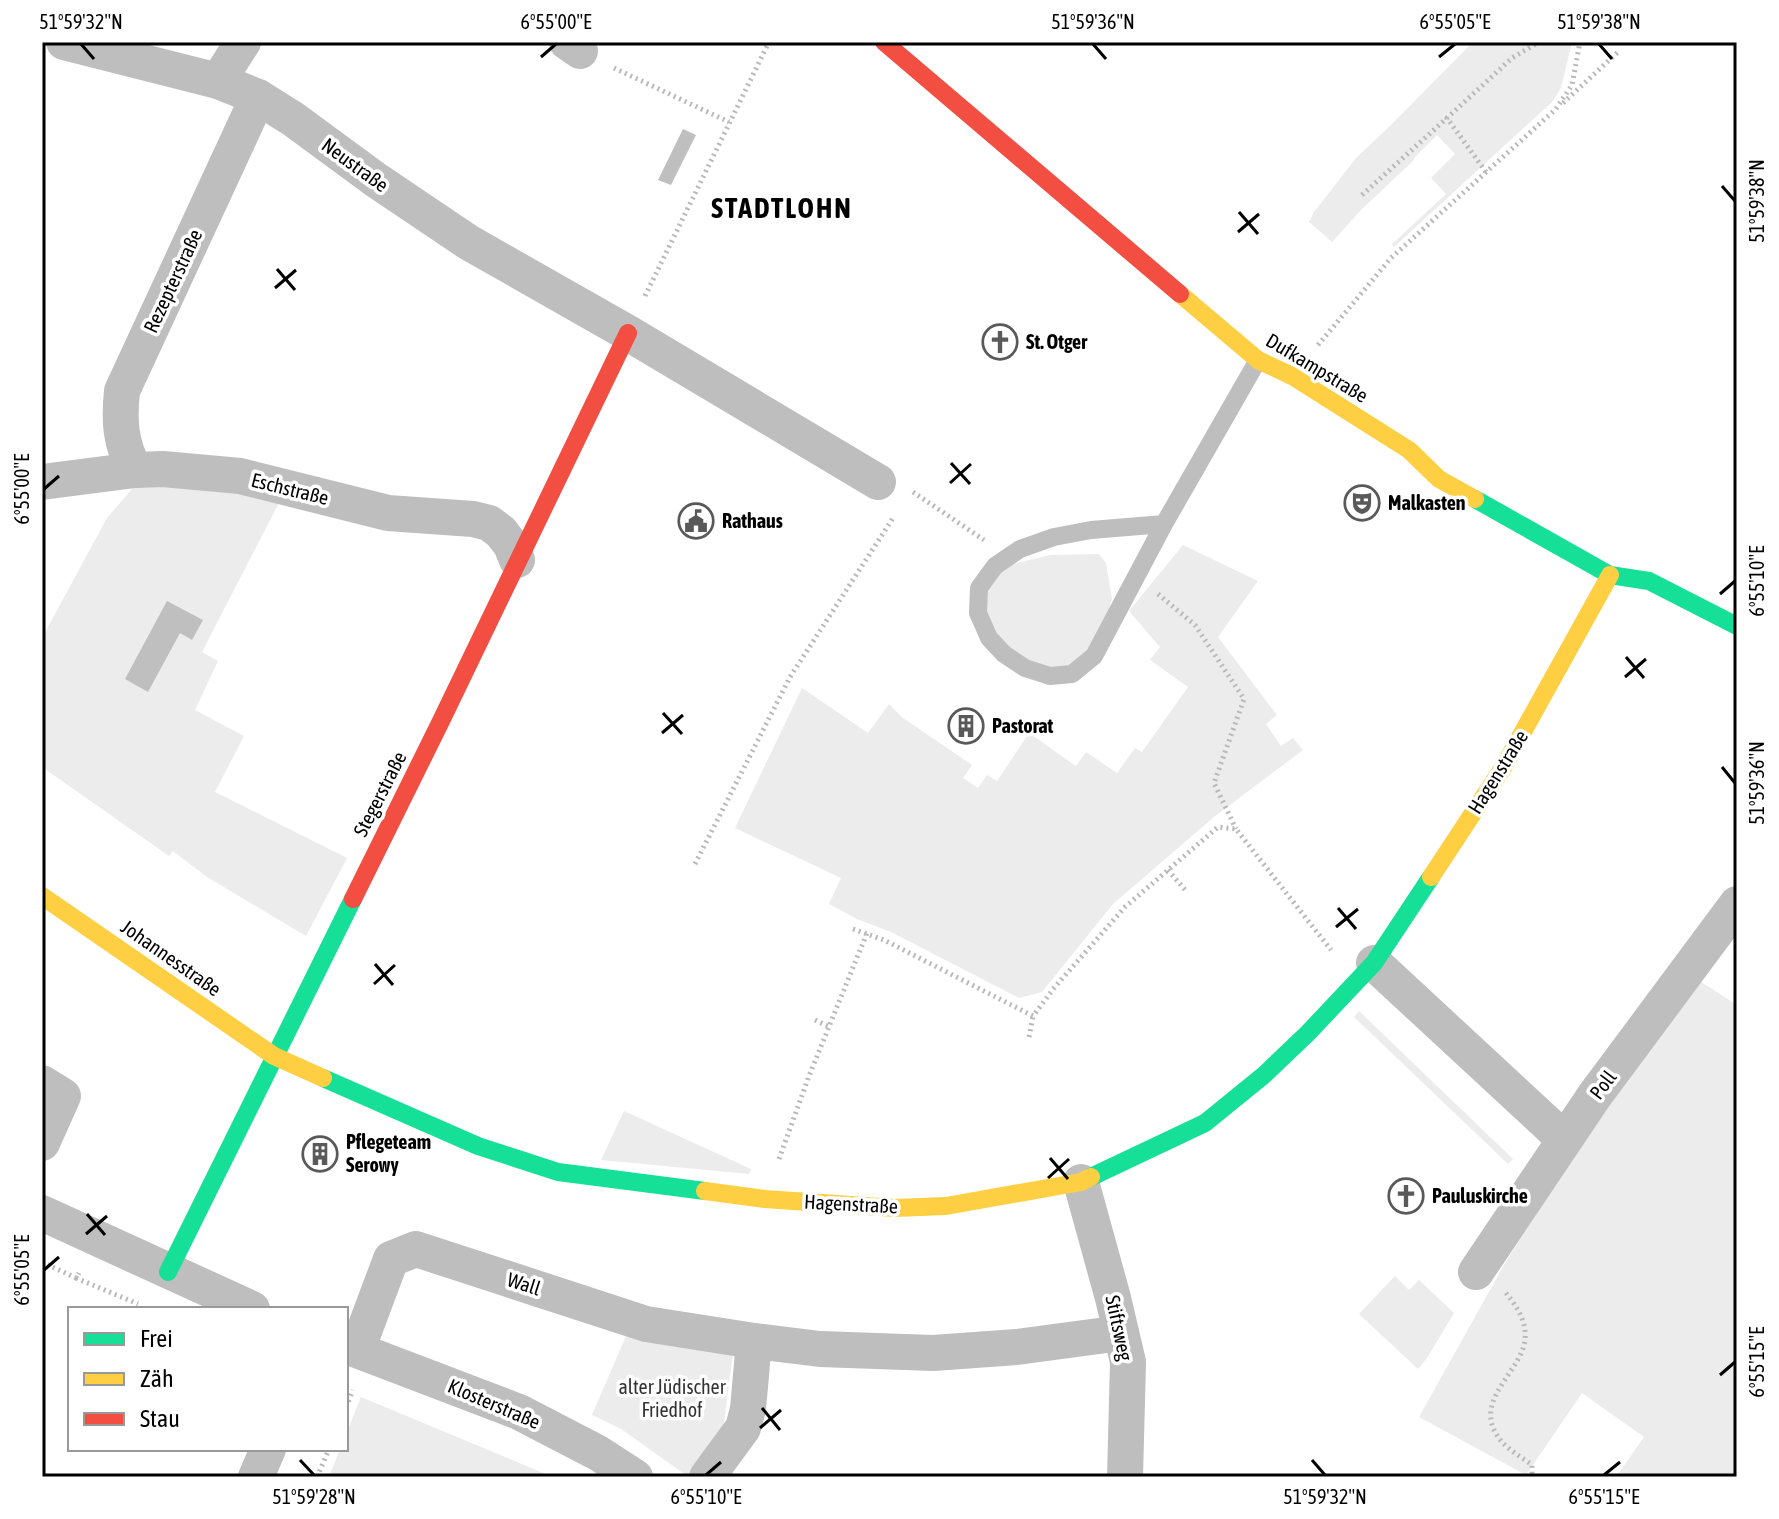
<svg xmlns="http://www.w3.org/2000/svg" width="1779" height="1519" viewBox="0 0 1779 1519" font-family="'Asap Condensed',sans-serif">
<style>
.green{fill:#ececec}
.water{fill:#bfbfbf}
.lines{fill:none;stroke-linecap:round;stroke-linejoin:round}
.path{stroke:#b9b9b9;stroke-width:5;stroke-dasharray:2 4;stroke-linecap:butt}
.lane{stroke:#bebebe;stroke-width:18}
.street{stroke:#bebebe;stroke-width:36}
.fast{stroke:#16e098;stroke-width:18}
.slow{stroke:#ffcf43;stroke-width:18}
.jam{stroke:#f24e42;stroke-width:18}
.ticks{fill:none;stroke:#000;stroke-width:3}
.labels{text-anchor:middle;stroke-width:7;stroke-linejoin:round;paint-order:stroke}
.street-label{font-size:20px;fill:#000;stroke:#fff}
.poi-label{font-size:20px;font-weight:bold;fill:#000;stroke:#fff;text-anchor:start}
.park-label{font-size:20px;fill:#333;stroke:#fff}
.district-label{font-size:28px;font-weight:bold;letter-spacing:2px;fill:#000;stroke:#fff}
.neatline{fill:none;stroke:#000;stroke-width:3}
.ticks-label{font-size:20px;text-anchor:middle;fill:#000}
</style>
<rect width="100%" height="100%" fill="#fff"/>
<!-- green -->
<g class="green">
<polygon points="1473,42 1572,42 1561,88 1552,102 1394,247 1392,244 1446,194 1431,178 1455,154 1437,135 1414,158 1414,160 1361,210 1332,242 1309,222 1314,212 1356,158 1391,125"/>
<polygon points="137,483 282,497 202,652 218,661 195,710 244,736 215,792 347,858 306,936 207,877 173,851 169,856 42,767 42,638 107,518"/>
<polygon points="1183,545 1258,581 1218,637 1277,715 1266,724 1281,746 1293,738 1303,750 1214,817 1113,904 1042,992 1019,998 891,932 857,919 829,904 841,878 735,828 802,688 868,733 889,704 903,718 972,765 963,778 978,788 987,775 997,781 1029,733 1076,766 1086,752 1117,773 1135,748 1142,752 1188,687 1150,660 1160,647 1129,611"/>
<polygon points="1099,554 1106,563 1112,599 1108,613 1088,656 1070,672 1049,674 1008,652 985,621 983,589 1009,565 1050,555"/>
<polygon points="1695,978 1737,1005 1737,1477 1616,1477 1644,1437 1582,1393 1526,1475 1419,1417 1504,1265 1595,1118"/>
<polygon points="1359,1011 1513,1159 1508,1164 1354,1017"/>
<polygon points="624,1111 751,1169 749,1174 601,1160"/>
<polygon points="1395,1276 1409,1290 1419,1280 1454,1313 1427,1358 1418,1369 1359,1314"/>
<polygon points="629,1329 733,1354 721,1445 700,1471 686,1475 621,1429 592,1415"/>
<polygon points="361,1397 553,1477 329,1477 340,1449 346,1449 346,1434"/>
</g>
<!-- water -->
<g class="water">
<polygon points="683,129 696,135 671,185 658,180"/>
<polygon points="167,601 203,620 192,640 180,633 148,692 125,679"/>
</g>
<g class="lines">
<!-- path -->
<g class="path">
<polyline points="614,68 729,122"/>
<polyline points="1563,103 1618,52"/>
<polyline points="1486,172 1447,118 1512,58 1539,42"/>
<polyline points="1362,195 1447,118"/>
<polyline points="645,296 769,42"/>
<polyline points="1318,345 1391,258 1556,109 1572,85 1580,42"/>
<polyline points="913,492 984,540"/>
<polyline points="1158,594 1195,625 1244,699 1214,783 1236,829"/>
<polyline points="695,864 790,677 893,518"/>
<polyline points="1168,870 1186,891"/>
<polyline points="853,929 884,940 1033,1016 1054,988 1125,907 1218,827 1236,829 1331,950"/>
<polyline points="815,1020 830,1027"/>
<polyline points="1029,1037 1033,1016"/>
<polyline points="779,1159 809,1076 867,933"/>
<polyline points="42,1262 76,1278 79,1273"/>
<polyline points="76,1278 138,1304"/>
<path d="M 1506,1293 C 1518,1308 1529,1325 1524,1345 C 1515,1378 1470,1404 1502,1442 C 1510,1451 1523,1458 1532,1465 L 1532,1477"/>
<polyline points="346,1407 353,1390"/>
<polyline points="317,1477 329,1449"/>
</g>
<!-- lane -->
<polyline class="lane" points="1164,524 1091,530 1054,537 1020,549 995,566 979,588 978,613 989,638 1004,654 1025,668 1050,676 1072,674 1094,656 1164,524 1258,360"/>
<!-- street -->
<g class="street">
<polyline points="64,42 218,81 258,97 293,119 376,180 468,242 628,333 878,482"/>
<polyline points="567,42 580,51"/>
<polyline points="218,81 243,42"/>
<path d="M 135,470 C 120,444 119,420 122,391 L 258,97"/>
<polyline points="42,482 135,470 163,469 240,476 388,513 473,519 489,523 501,532 511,545 517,560"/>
<polyline points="1374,963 1564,1139"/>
<polyline points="42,1083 63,1096 42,1143"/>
<polyline points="1081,1182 1113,1298 1128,1362 1125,1477"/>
<polyline points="42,1213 252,1309"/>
<polyline points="1476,1272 1595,1095 1737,904"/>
<polyline points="346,1346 519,1412 598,1453 635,1477"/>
<polyline points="357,1350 391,1259 416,1249 646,1324 754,1341 820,1349 933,1353 1017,1347 1121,1333"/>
<polyline points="256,1477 268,1449"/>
<polyline points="707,1477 743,1428 748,1409 754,1341"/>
</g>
<!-- fast -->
<g class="fast">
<polyline points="1475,499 1610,575 1649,581 1737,626"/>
<polyline points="323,1078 478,1146 558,1172 705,1191"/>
<polyline points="1091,1177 1205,1123 1264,1075 1308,1033 1374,963 1431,877"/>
<polyline points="168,1272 353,899"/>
</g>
<!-- slow -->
<g class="slow">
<polyline points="1180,294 1258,360 1292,376 1409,450 1439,479 1475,499"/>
<polyline points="1431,877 1504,766 1610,575"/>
<polyline points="42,896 274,1056 323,1078"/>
<polyline points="705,1191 765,1199 894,1208 946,1206 1081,1182 1091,1177"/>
</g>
<!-- jam -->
<g class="jam">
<polyline points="884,42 1180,294"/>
<polyline points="353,899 441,721 628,333"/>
</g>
</g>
<!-- ticks -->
<path class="ticks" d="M 81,44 L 94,59M 1093,44 L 1106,59M 1599,44 L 1612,59M 541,57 L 556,44M 1439,57 L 1455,44M 1722,186 L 1735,201M 1239,212 L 1258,234M 1238,232 L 1259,214M 277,269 L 295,290M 275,288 L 296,270M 951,463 L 970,484M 950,483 L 971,464M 44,489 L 59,476M 1720,594 L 1735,581M 1626,657 L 1644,678M 1625,677 L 1646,659M 663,713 L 682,734M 662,733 L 683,715M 1722,767 L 1735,783M 1338,908 L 1356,929M 1336,927 L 1358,909M 375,964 L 393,985M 374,984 L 395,965M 1050,1158 L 1068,1179M 1048,1178 L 1069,1159M 87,1214 L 105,1235M 86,1234 L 107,1216M 44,1270 L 59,1257M 1720,1375 L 1735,1362M 762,1408 L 780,1430M 760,1428 L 781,1410M 300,1460 L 314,1475M 1312,1460 L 1325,1475M 706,1475 L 721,1462M 1604,1475 L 1620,1462"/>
<!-- icons -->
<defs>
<symbol id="church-ring" viewBox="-11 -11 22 22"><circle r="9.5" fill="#fff" stroke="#595959" stroke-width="1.5"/><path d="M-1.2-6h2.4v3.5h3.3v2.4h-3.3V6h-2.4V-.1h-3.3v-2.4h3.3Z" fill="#595959"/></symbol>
<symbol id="theatre-ring" viewBox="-11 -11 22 22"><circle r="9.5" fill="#fff" stroke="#595959" stroke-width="1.5"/><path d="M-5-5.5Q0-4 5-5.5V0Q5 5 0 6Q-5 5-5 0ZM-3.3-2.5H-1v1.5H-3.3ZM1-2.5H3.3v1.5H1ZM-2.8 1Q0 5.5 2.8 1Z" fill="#595959"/></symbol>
<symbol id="civic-ring" viewBox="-11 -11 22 22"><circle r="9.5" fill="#fff" stroke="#595959" stroke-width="1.5"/><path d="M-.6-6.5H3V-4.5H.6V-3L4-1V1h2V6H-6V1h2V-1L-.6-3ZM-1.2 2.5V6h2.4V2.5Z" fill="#595959"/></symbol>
<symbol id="building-ring" viewBox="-11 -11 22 22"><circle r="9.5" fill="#fff" stroke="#595959" stroke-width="1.5"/><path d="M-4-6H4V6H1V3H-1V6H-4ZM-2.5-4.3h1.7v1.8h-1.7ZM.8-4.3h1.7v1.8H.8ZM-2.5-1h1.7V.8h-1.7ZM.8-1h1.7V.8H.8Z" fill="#595959"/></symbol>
</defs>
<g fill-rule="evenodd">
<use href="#church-ring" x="980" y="322" width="40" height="40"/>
<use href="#theatre-ring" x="1342" y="483" width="40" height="40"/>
<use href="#civic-ring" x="676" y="501" width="40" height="40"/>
<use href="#building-ring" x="946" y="706" width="40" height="40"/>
<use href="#building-ring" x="300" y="1134" width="40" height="40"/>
<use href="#church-ring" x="1386" y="1176" width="40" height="40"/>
</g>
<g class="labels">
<!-- street labels -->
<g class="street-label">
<text transform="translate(355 165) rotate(36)" y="7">Neustraße</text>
<text transform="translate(173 281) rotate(-65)" y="7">Rezepterstraße</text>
<text transform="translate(1317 368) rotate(31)" y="7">Dufkampstraße</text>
<text transform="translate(290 489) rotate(14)" y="7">Eschstraße</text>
<text transform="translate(1498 772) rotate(-58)" y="7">Hagenstraße</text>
<text transform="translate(380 794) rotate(-63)" y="7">Stegerstraße</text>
<text transform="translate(171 958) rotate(35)" y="7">Johannesstraße</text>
<text transform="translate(1603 1085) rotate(-53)" y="7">Poll</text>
<text transform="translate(851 1204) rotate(3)" y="7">Hagenstraße</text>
<text transform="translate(524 1284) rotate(18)" y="7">Wall</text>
<text transform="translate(1119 1328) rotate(78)" y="7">Stiftsweg</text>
<text transform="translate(494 1404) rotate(23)" y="7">Klosterstraße</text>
</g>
<!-- poi labels -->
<g class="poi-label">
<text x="1026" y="349">St. Otger</text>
<text x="1388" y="510">Malkasten</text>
<text x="722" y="528">Rathaus</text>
<text x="992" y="733">Pastorat</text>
<text x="346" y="1149">Pflegeteam<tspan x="346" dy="23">Serowy</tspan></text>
<text x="1432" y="1203">Pauluskirche</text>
</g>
<!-- park labels -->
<g class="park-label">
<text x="672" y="1394">alter Jüdischer<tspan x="672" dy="23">Friedhof</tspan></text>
</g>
<!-- district labels -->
<g class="district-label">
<text x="782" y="218">STADTLOHN</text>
</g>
</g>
<!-- border -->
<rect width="1779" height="1519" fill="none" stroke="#ffffff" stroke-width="88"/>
<!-- legend -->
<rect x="68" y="1307" width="280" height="144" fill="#ffffff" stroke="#999999" stroke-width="2"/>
<rect x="84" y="1333" width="40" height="12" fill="#16e098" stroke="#999999" stroke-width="2"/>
<text x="140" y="1347" font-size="24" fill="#000000">Frei</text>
<rect x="84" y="1373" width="40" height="12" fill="#ffcf43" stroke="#999999" stroke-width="2"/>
<text x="140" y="1387" font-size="24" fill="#000000">Zäh</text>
<rect x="84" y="1413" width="40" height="12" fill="#f24e42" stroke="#999999" stroke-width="2"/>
<text x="140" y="1427" font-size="24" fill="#000000">Stau</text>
<rect x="44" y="44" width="1691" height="1431" class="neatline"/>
<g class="ticks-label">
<text x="81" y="29">51°59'32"N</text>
<text x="556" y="29">6°55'00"E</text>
<text x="1093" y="29">51°59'36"N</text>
<text x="1455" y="29">6°55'05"E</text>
<text x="1599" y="29">51°59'38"N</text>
<text transform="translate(1757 201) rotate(-90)" y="7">51°59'38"N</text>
<text transform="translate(22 489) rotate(-90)" y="7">6°55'00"E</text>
<text transform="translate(1757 581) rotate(-90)" y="7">6°55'10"E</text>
<text transform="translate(1757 783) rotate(-90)" y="7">51°59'36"N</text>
<text transform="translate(22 1270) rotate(-90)" y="7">6°55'05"E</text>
<text transform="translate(1757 1362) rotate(-90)" y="7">6°55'15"E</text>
<text x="314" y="1504">51°59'28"N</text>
<text x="706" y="1504">6°55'10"E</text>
<text x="1325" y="1504">51°59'32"N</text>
<text x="1604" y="1504">6°55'15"E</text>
</g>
</svg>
